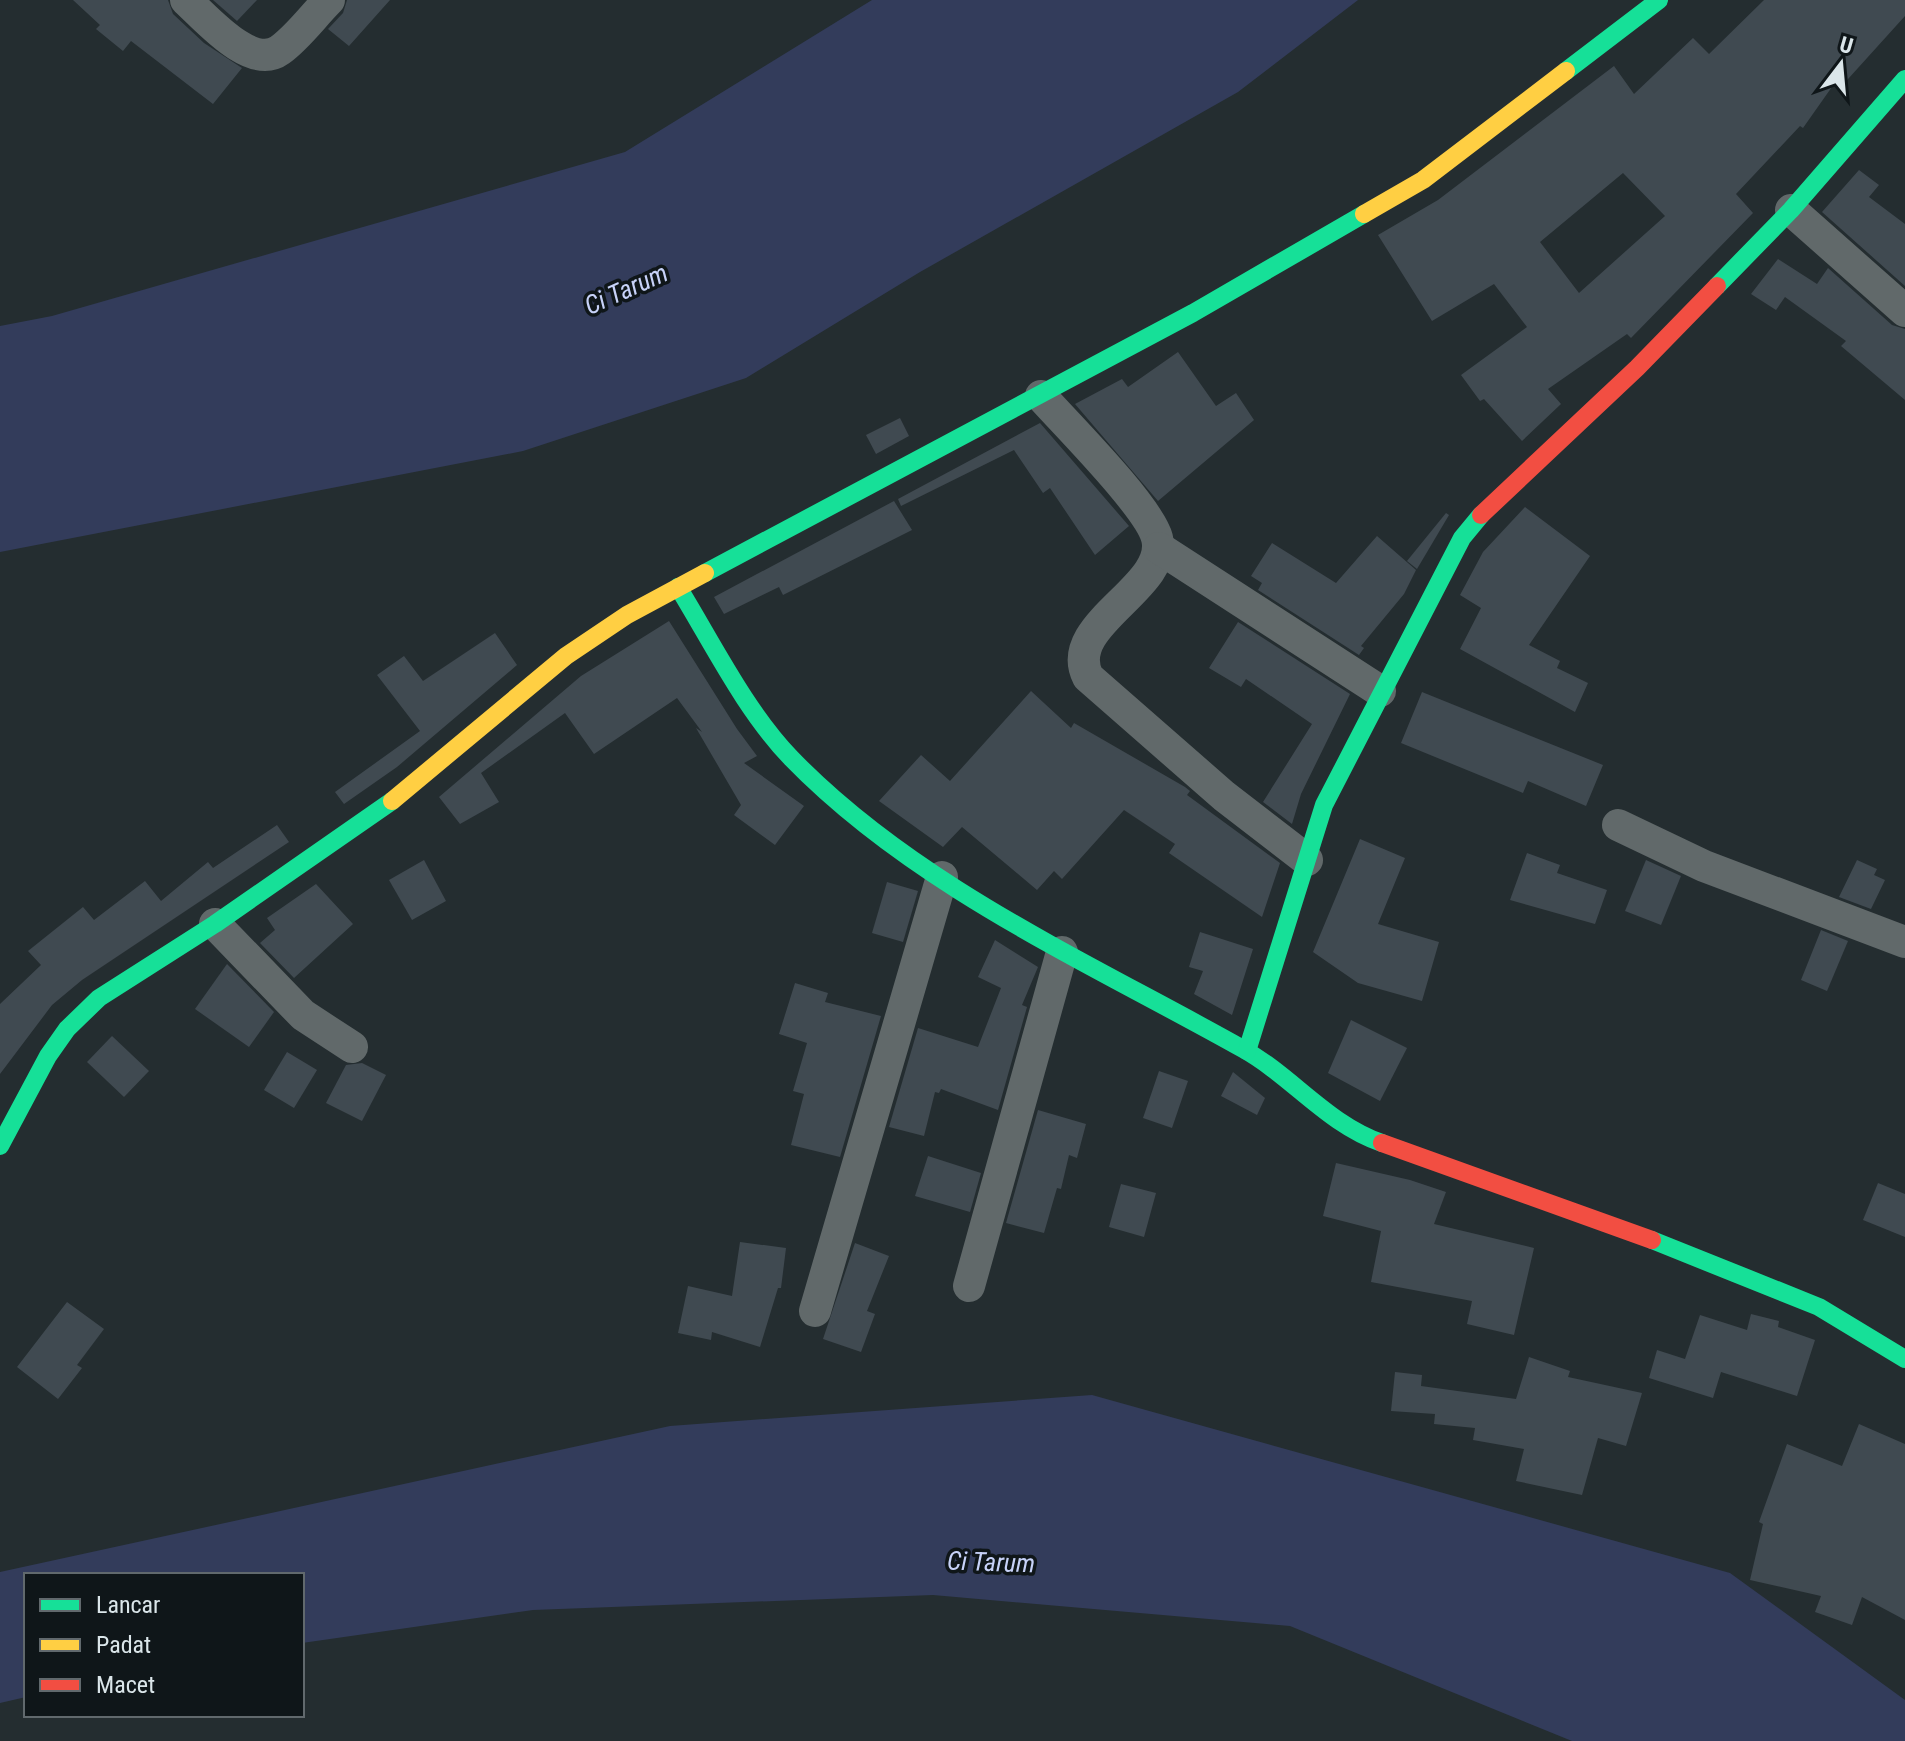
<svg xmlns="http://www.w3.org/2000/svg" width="1905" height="1741" viewBox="0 0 1905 1741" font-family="'Roboto Condensed',sans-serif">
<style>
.water{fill:#333c5b}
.building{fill:#404a51;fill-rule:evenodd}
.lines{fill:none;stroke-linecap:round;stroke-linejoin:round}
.street{stroke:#61696a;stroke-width:32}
.fast{stroke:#16e098;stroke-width:18}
.slow{stroke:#ffcf43;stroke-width:18}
.jam{stroke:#f24e42;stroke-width:18}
.labels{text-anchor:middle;stroke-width:7;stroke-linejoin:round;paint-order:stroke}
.water-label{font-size:26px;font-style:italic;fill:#c7d2f8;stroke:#0f1619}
</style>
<rect width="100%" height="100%" fill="#242d30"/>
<!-- water -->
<g class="water">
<polygon points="872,0 1358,0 1238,92 920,272 746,378 523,451 0,552 0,326 52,316 625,152"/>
<polygon points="1092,1395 1730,1573 1905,1700 1905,1741 1572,1741 1290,1626 933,1595 533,1610 302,1643 302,1575 26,1575 26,1697 0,1703 0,1572 670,1426"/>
</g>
<!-- building -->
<g class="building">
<polygon points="73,0 168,0 173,14 204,43 242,68 213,104 131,41 123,51 96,29 100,25"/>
<polygon points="213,0 257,0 237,21"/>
<polygon points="347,0 390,0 349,46 328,29 343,13"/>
<path d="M 1764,0 L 1905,0 L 1905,16 L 1839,89 L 1834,84 L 1803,128 L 1800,126 L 1736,194 L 1753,213 L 1631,338 L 1627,334 L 1548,389 L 1561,404 L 1522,441 L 1484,399 L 1480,401 L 1461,375 L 1527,327 L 1494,284 L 1432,321 L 1378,235 L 1438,200 L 1614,66 L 1634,94 L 1693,38 L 1709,54 ZM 1623,173 L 1665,216 L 1579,293 L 1540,242 Z"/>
<polygon points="1859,170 1879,185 1869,197 1905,224 1905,286 1822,212"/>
<polygon points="1778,259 1817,284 1828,268 1892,325 1905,329 1905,400 1841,346 1846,341 1785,297 1776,310 1751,294"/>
<polygon points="1178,352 1216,406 1236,393 1254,420 1158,501 1075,404 1122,379 1128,387"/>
<polygon points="900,418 909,436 876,454 866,435"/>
<polygon points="1040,423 1129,526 1095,555 1050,488 1043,493 1014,450 901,506 898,499"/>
<polygon points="894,501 912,530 783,595 779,587 724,614 714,597"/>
<polygon points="1525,507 1590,556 1529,645 1560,661 1557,668 1588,683 1575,712 1460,649 1481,608 1460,595 1483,552"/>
<polygon points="1446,513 1449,515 1417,569 1407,561"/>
<polygon points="1377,536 1416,570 1404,594 1361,646 1364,648 1359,655 1258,590 1262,583 1251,576 1272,543 1336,583"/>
<polygon points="669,621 737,729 757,756 744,763 804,806 775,845 734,815 741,805 696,728 702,732 677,698 594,754 565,713 481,773 499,802 460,824 439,797 581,676"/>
<polygon points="1238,622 1350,694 1301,794 1292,824 1263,802 1312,724 1246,679 1241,687 1209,668"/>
<polygon points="495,633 517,665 397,767 344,804 335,792 420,731 377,675 404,656 423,681"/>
<polygon points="1031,691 1071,728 1074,723 1185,787 1190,791 1187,795 1280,863 1262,917 1169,853 1175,844 1124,810 1062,879 1054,871 1037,890 962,827 943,847 879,801 921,755 950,781"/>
<polygon points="1422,692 1603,765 1586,806 1528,781 1523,793 1401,743"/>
<polygon points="277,825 289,842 82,980 52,1005 0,1074 0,1004 41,965 28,951 83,907 94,920 145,881 161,901 208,862 213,868"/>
<polygon points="1360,839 1405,858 1378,924 1439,942 1422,1001 1358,983 1313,952"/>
<polygon points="1527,853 1560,865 1557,873 1607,890 1595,924 1510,900"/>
<polygon points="424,860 446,901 412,920 389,880"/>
<polygon points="1646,860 1681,876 1661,925 1625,911"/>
<polygon points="1857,860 1877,869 1874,875 1885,880 1871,909 1839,897"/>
<polygon points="887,882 918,891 903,942 872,933"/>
<polygon points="316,884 353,924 294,978 260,943 275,930 267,918"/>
<polygon points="1821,930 1848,941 1827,991 1801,980"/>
<polygon points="1200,932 1253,949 1232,1015 1194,994 1203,971 1189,967"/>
<polygon points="995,940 1038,967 1022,1005 1027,1007 998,1110 941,1089 939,1093 935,1092 924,1136 889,1127 918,1028 978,1047 1001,988 978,977"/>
<polygon points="227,964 274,1012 249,1047 195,1009"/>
<polygon points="795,983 828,993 825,1002 881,1016 840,1157 791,1145 804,1094 793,1091 807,1043 779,1034"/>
<polygon points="1351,1020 1407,1048 1380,1101 1328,1073"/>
<polygon points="112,1036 149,1071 124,1097 87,1062"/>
<polygon points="287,1052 317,1070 294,1108 264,1090"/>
<polygon points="362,1063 386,1075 362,1121 326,1103 346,1065"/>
<polygon points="1159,1071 1188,1081 1172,1128 1143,1118"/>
<polygon points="1233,1072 1265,1098 1257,1115 1221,1096"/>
<polygon points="1038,1110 1086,1124 1077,1158 1069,1155 1061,1189 1057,1188 1044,1233 1006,1223"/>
<polygon points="928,1156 981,1173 970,1212 915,1196"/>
<polygon points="1336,1163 1410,1180 1446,1192 1434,1224 1534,1248 1514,1335 1467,1324 1472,1301 1371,1282 1381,1231 1323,1216"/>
<polygon points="1878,1183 1905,1194 1905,1237 1863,1220"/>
<polygon points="1121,1184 1156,1193 1144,1237 1109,1227"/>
<polygon points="740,1242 786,1248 781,1288 778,1288 760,1347 712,1332 711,1340 678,1333 688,1286 732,1296"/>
<polygon points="855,1243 889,1256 867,1311 875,1314 861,1352 823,1339"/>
<polygon points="67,1302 104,1329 77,1365 82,1368 58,1399 17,1367"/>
<polygon points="1751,1314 1779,1321 1778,1327 1815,1340 1797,1396 1721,1372 1713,1398 1649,1378 1657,1350 1685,1359 1700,1315 1747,1330"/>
<polygon points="1529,1357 1570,1371 1568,1377 1642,1393 1626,1446 1598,1438 1582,1495 1516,1481 1524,1449 1473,1440 1475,1428 1434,1424 1435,1414 1391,1411 1395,1372 1422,1375 1421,1386 1516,1399"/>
<polygon points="1859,1424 1905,1444 1905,1620 1862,1597 1852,1625 1815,1612 1821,1596 1750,1580 1763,1524 1759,1522 1787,1444 1842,1466"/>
</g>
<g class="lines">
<!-- street -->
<g class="street">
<path d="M 186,0 C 206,18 251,71 280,50 C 298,37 313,16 329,0"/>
<polyline points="1791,210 1905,311"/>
<path d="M 1041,396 C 1067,425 1149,507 1157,538 C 1170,588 1061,624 1088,677 L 1224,796 L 1307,860"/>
<polyline points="1159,548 1380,691"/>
<polyline points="1618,825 1704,866 1905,942"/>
<polyline points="215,924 303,1015 352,1047"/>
<polyline points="969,1286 1062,952"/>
<polyline points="815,1311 942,877"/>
</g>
<!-- fast -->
<g class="fast">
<polyline points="1566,71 1659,0"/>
<polyline points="1717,286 1791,210 1905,79"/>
<polyline points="705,573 1193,313 1364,214"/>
<path d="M 678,587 C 713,644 745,710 791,758 C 915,886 1090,963 1243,1049 C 1293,1077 1327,1124 1382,1143"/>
<polyline points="1247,1051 1324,805 1462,538 1481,515"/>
<polyline points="0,1146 48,1056 67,1029 99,998 215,924 392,801"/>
<polyline points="1652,1240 1819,1307 1905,1359"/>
</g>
<!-- slow -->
<g class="slow">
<polyline points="1364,214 1423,180 1566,71"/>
<polyline points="392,801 566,656 627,615 705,573"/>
</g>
<!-- jam -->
<g class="jam">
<polyline points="1481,515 1637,368 1717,286"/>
<polyline points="1382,1143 1652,1240"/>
</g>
</g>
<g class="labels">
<!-- water labels -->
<g class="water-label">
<text transform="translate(626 289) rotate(-24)" y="9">Ci Tarum</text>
<text transform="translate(991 1562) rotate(2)" y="9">Ci Tarum</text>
</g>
</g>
<!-- legend -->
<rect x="24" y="1573" width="280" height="144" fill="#0f1619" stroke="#61696d" stroke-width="2"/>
<rect x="40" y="1599" width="40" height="12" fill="#16e098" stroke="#61696d" stroke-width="2"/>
<text x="96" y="1613" font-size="24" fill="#dbe6ea">Lancar</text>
<rect x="40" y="1639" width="40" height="12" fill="#ffcf43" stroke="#61696d" stroke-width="2"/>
<text x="96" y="1653" font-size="24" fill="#dbe6ea">Padat</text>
<rect x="40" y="1679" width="40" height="12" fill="#f24e42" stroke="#61696d" stroke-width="2"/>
<text x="96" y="1693" font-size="24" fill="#dbe6ea">Macet</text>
<!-- north arrow -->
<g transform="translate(1841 64) rotate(16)" stroke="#0f1619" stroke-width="6" paint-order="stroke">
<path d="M0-6L14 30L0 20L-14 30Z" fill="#dbe6ea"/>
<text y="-12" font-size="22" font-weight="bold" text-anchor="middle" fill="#dbe6ea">U</text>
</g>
</svg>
